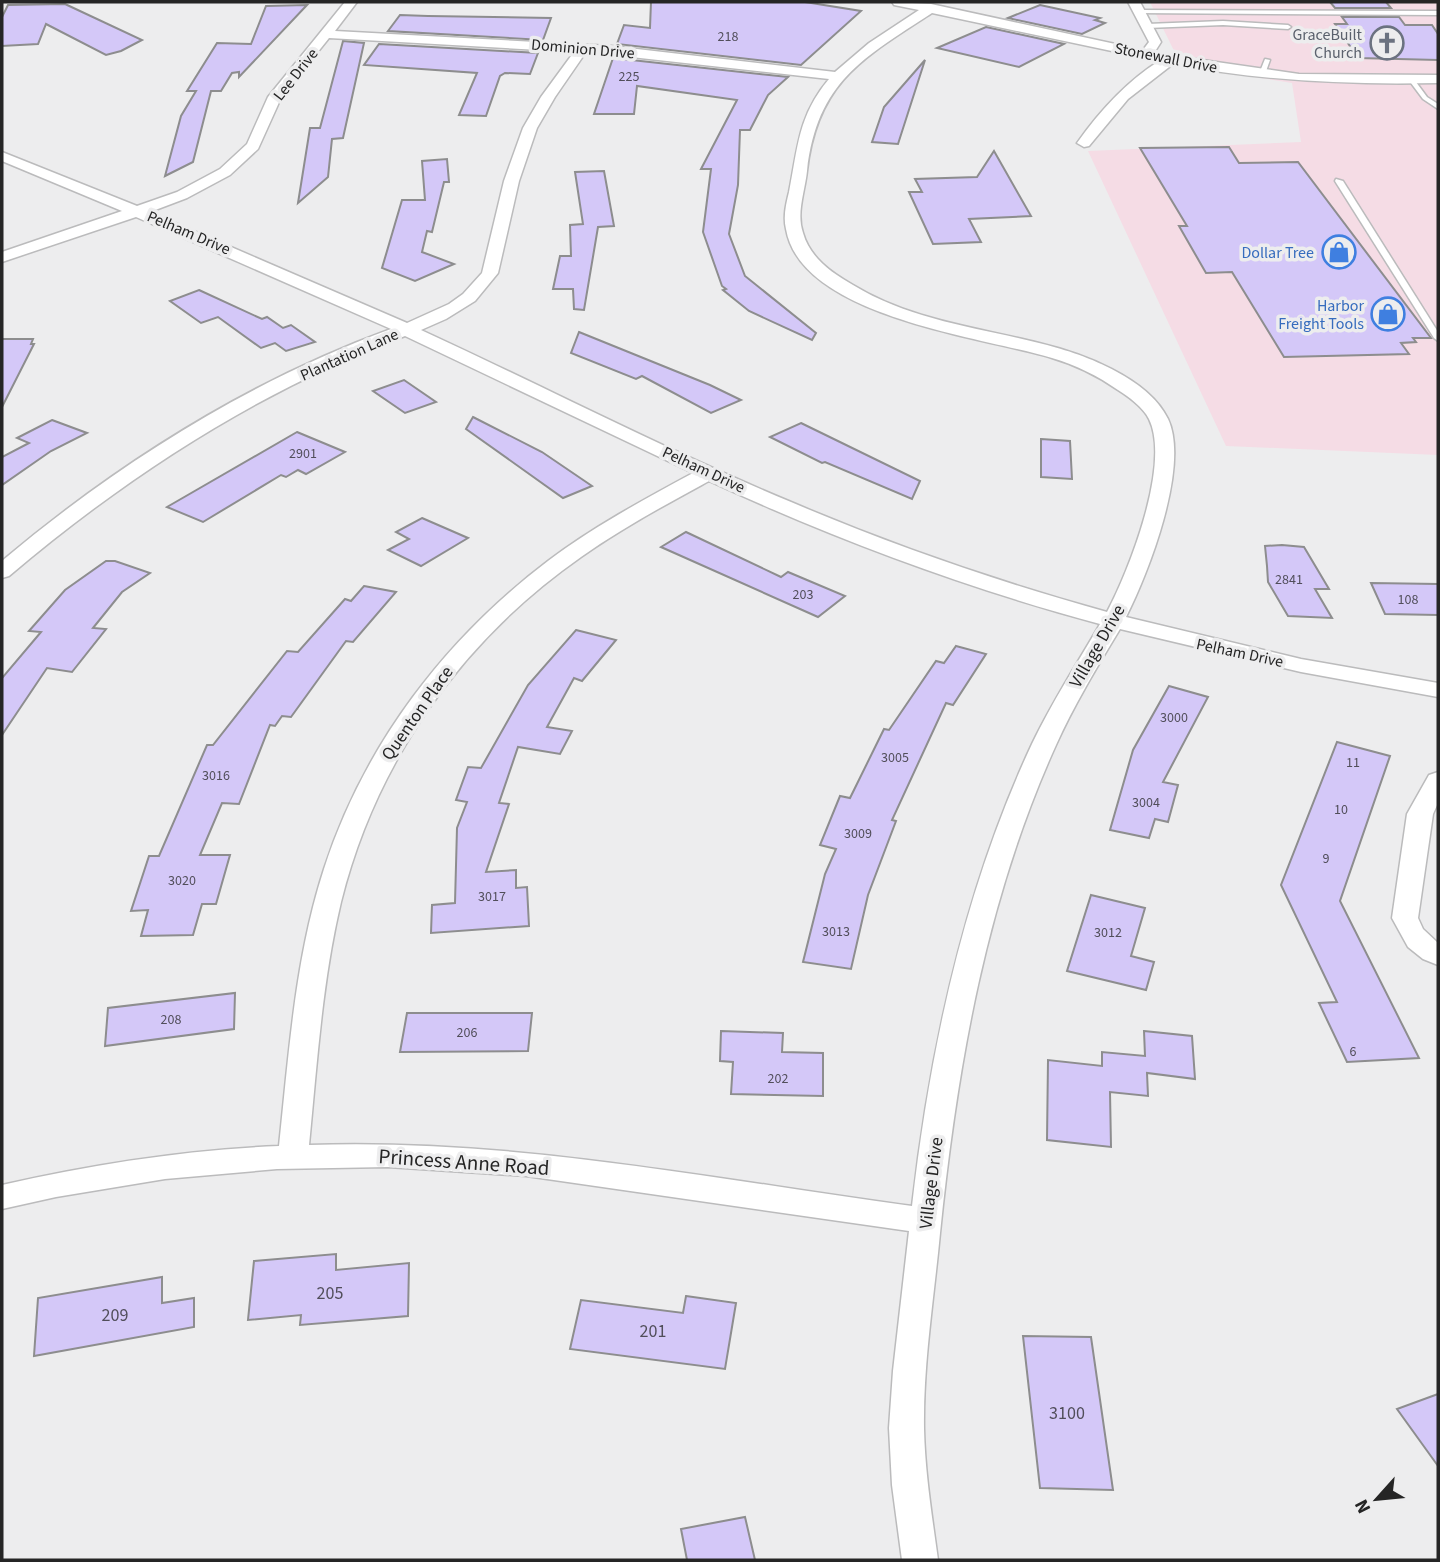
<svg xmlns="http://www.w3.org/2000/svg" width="1440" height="1562" viewBox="0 0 1440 1562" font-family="'Source Sans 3',sans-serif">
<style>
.commercial{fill:#f5dce5}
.building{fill:#d4c8f8;stroke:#8d8d8e;stroke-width:2}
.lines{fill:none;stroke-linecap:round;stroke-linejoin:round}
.service-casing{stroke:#bbbbbc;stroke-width:3}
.minor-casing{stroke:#bbbbbc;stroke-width:3}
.service{fill:#fff;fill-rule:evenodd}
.minor{fill:#fff;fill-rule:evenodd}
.labels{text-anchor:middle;stroke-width:7;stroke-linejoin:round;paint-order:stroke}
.number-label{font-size:14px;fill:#514e5a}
.far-worship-label{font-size:16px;fill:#5b616d;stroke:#ededee;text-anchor:end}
.far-street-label{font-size:16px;fill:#252525;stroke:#ededee}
.far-shop-label{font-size:16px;fill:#366cbe;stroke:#ededee;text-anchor:end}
.street-label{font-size:18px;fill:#252525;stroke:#ededee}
.near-number-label{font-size:18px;fill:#514e5a}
.near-street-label{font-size:21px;fill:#252525;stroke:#ededee}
</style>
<rect width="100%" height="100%" fill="#ededee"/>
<!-- commercial -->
<polygon class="commercial" points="1150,2 1438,2 1438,455 1226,446 1088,151 1301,142 1292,83 1181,65"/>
<!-- building -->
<g class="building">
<polygon points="651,2 805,2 861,11 801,65 617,44 624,25 650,28"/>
<polygon points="1330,2 1386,2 1391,8 1335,8"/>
<polygon points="65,4 142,40 121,51 106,55 46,24 38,44 2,46 2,17 8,5"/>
<polygon points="307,5 239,77 239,72 232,73 221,91 211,91 193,162 165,176 181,116 196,91 187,91 217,43 251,44 266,6"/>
<polygon points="1040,5 1100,18 1095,20 1105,23 1082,34 1008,18"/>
<polygon points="400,15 428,16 551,18 543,40 388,31"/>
<polygon points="1342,17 1399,17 1405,25 1432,25 1438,34 1438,60 1358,58 1335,24 1347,24"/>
<polygon points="986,27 1064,44 1019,67 937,48"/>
<polygon points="343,41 364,43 343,138 332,139 328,177 298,203 310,128 320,128"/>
<polygon points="379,44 538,53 530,74 505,73 500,76 486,116 459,115 477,73 364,65"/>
<polygon points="613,58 788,77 768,95 750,130 740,130 738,185 729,234 745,276 816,333 812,340 749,311 723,290 726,289 722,286 703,232 711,169 701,169 737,100 637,86 634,114 594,114"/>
<polygon points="925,60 898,144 872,142 884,107"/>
<polygon points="1229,147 1239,163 1298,162 1431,338 1413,338 1416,342 1401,343 1409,354 1284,357 1232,272 1206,273 1179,226 1187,226 1140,148"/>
<polygon points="994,151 1031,216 969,219 981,242 933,244 909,192 922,192 915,179 977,177"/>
<polygon points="447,159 449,182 444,182 432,232 427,231 422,252 454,264 415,281 382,268 402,200 425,200 422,161"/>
<polygon points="604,171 614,226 598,227 584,310 574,309 573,289 553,289 560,256 571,256 570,225 583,224 575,172"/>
<polygon points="199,290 262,319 267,317 283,328 291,325 315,342 286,351 275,343 261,348 218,317 201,323 170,301"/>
<polygon points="579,332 710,385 741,400 711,413 642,376 636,379 571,353"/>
<polygon points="2,339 33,339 31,344 34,344 2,407"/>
<polygon points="404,380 436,402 405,413 373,391"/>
<polygon points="473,417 542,452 592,486 563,498 466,429"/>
<polygon points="52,420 87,433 51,451 2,485 2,457 29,443 17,438"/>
<polygon points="801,423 920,481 912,499 825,462 822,463 770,437"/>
<polygon points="297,432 345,452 306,474 298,470 286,477 281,475 203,522 167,507"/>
<polygon points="1041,439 1070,441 1072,479 1041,477"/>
<polygon points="422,518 468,538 421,566 388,550 409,539 396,532"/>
<polygon points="686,532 781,577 788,572 845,596 818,617 661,547"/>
<polygon points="1282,545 1304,547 1329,589 1315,589 1332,618 1288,616 1268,582 1267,566 1265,546"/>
<polygon points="106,561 115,561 150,573 122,592 93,628 106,629 72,672 47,668 2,735 2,678 41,632 29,631 65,590"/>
<polygon points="1371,583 1438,584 1438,615 1385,614"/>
<polygon points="364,586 396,592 353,642 346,641 291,717 282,716 275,726 270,725 239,804 222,803 200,855 230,855 216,904 202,904 193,935 141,936 148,910 131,911 149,856 159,856 207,745 213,745 287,651 298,652 345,599 351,601"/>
<polygon points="576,630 616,640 582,681 574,678 547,727 572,731 560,754 518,747 499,803 509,804 486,872 516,870 516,888 527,887 529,926 431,933 432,905 455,903 457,828 467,802 456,800 468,767 481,768 528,685"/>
<polygon points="956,646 986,654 953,705 946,703 892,820 896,821 868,895 851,969 803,962 825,874 836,849 820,845 840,796 850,798 884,729 889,730 936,661 944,663"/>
<polygon points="1169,686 1208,697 1163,782 1178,785 1168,822 1155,819 1149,838 1110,830 1133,750"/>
<polygon points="1337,742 1390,756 1340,901 1419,1058 1347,1062 1319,1003 1337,1002 1281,885"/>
<polygon points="1091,895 1145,908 1131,956 1154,962 1146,990 1067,971"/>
<polygon points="235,993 234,1029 105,1046 108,1008"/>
<polygon points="407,1013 532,1013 528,1051 400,1052"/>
<polygon points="721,1031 783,1033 782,1052 823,1053 823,1096 731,1094 733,1062 720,1061"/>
<polygon points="1144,1031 1192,1036 1195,1079 1147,1073 1148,1096 1110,1092 1111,1147 1047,1140 1048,1060 1102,1066 1102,1052 1145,1056"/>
<polygon points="336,1254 336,1270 409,1263 408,1316 300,1325 301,1315 248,1320 254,1261"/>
<polygon points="162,1277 162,1303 194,1298 194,1327 34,1356 38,1298"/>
<polygon points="686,1296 736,1303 725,1369 570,1349 581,1300 683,1313"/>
<polygon points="1023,1336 1091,1337 1113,1490 1040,1488"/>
<polygon points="1438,1394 1438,1466 1397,1409"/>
<polygon points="745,1517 755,1560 687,1560 681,1529"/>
</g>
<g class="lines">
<defs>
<g id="service">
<polygon points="1139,10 1438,11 1438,15 1137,13"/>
<polygon points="1223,21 1288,25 1291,27 1288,29 1223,25 1147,28 1144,26 1147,24"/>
<polygon points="1265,59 1270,60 1265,74 1262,76 1259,74"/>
<polygon points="1409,78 1413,78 1427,97 1438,104 1438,109 1423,99 1408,79"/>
<polygon points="1336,179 1343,181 1438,332 1438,341 1434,338 1335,181"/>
</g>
<g id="minor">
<path d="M 345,2 L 357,2 L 335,31 L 611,46 L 835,72 L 869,43 L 919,10 L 894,5 L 892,2 L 931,4 L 1143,50 L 1149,42 L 1128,2 L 1140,2 L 1161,42 L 1154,53 L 1299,74 L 1438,75 L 1438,83 C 1348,85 1262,81 1173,64 L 1128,99 L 1089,146 L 1084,147 L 1077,143 C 1099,112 1126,82 1159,61 L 932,13 C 863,58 817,82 807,171 C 805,191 796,213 803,233 C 810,258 832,273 853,285 C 910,320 976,327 1039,343 C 1081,353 1148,377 1168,419 C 1190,466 1148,574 1126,617 L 1301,659 L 1438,683 L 1438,697 L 1301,672 L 1120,629 C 1097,667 1074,705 1056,745 C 986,899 957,1067 940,1233 C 934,1298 923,1363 924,1429 C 925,1473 932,1516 938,1560 L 902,1560 L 892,1485 L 889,1428 L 893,1371 L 909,1231 L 526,1176 L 388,1167 L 277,1169 L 165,1179 L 56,1197 L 2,1209 L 2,1185 C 94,1164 185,1150 279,1146 C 289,1053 295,958 324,869 C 364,745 445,639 548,561 C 593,527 643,500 693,473 L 405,336 C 259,390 127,476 9,576 L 2,578 L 2,561 C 117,464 249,381 391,329 L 136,217 L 2,262 L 2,252 L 122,211 L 2,161 L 2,152 L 137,206 L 177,192 L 220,169 L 247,144 L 268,97 ZM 329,38 L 574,52 L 541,97 L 523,128 L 504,181 L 482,273 L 463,294 L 449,304 L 407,323 L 150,212 L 187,198 L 230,175 L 258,149 L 281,98 ZM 586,52 L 829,79 C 798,116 798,147 789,192 C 786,204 783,217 786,229 C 801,317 983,337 1052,358 C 1076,365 1098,376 1118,390 C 1129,397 1143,407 1149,419 C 1171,464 1129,571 1107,612 C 999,582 894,546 791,502 C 666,450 545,387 421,330 L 446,319 L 475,301 L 498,273 L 519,181 L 537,128 L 555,97 ZM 709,481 C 835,539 966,588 1100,624 C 1077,664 1052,702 1032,744 C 964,889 930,1049 912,1206 C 712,1179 512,1138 309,1145 C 317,1064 322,982 341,902 C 376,761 462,640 581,557 C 622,528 665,505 709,481 Z"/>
<polygon points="1438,772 1438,803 1433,814 1418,918 1423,929 1438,943 1438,965 1423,959 1408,947 1392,918 1407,814 1429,775"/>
</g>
</defs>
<!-- service casing -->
<use href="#service" class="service-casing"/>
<!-- minor casing -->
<use href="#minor" class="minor-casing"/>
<!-- service -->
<use href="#service" class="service"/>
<!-- minor -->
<use href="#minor" class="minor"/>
</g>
<!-- icons -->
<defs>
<symbol id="church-ring" viewBox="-11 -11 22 22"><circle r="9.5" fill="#ededee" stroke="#6b7280" stroke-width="1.5"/><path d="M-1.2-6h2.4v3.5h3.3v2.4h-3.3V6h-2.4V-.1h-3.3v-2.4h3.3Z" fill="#6b7280"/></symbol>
<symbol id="shop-ring" viewBox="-11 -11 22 22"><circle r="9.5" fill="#ededee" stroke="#3f7fe0" stroke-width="1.5"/><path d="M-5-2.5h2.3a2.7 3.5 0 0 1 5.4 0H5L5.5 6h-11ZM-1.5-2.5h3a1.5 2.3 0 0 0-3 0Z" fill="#3f7fe0"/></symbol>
</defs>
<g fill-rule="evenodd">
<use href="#church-ring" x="1368" y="24" width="38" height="38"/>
<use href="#shop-ring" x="1320" y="233" width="38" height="38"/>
<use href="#shop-ring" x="1369" y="295" width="38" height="38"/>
</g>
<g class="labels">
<!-- number labels -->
<g class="number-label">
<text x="728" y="41">218</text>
<text x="629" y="81">225</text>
<text x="303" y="458">2901</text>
<text x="1289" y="584">2841</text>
<text x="803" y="599">203</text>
<text x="1408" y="604">108</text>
<text x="1174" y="722">3000</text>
<text x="895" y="762">3005</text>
<text x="1353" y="767">11</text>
<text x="216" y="780">3016</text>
<text x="1146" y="807">3004</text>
<text x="1341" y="814">10</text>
<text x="858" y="838">3009</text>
<text x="1326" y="863">9</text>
<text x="182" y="885">3020</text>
<text x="492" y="901">3017</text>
<text x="836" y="936">3013</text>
<text x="1108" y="937">3012</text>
<text x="171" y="1024">208</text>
<text x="467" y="1037">206</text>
<text x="1353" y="1056">6</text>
<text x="778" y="1083">202</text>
</g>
<!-- far-worship labels -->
<g class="far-worship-label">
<text x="1362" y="40">GraceBuilt<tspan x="1362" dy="18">Church</tspan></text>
</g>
<!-- far-street labels -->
<g class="far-street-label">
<text transform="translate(583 48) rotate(5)" y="6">Dominion Drive</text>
<text transform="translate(1166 57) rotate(11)" y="6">Stonewall Drive</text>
<text transform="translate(295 74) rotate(-52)" y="6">Lee Drive</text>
<text transform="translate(189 232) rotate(23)" y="6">Pelham Drive</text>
<text transform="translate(349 354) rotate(-24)" y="6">Plantation Lane</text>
<text transform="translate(704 469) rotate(25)" y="6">Pelham Drive</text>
<text transform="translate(1240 652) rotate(12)" y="6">Pelham Drive</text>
</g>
<!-- far-shop labels -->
<g class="far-shop-label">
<text x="1314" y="258">Dollar Tree</text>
<text x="1364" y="311">Harbor<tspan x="1364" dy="18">Freight Tools</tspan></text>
</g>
<!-- street labels -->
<g class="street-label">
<text transform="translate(1097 646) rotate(-60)" y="6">Village Drive</text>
<text transform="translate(417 713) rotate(-55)" y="6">Quenton Place</text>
<text transform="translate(931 1183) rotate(-83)" y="6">Village Drive</text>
</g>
<!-- near-number labels -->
<g class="near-number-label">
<text x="330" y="1299">205</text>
<text x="115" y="1321">209</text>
<text x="653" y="1337">201</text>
<text x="1067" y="1419">3100</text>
</g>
<!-- near-street labels -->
<g class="near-street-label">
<text transform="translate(464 1162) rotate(4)" y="7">Princess Anne Road</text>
</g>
</g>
<!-- border -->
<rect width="1440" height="1562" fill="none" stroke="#252525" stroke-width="7"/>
<!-- north arrow -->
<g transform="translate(1377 1499) rotate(243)" stroke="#ededee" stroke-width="5" paint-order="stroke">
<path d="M0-5L12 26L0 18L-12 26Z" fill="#252525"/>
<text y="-10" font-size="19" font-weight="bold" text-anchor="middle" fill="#252525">N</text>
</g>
</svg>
